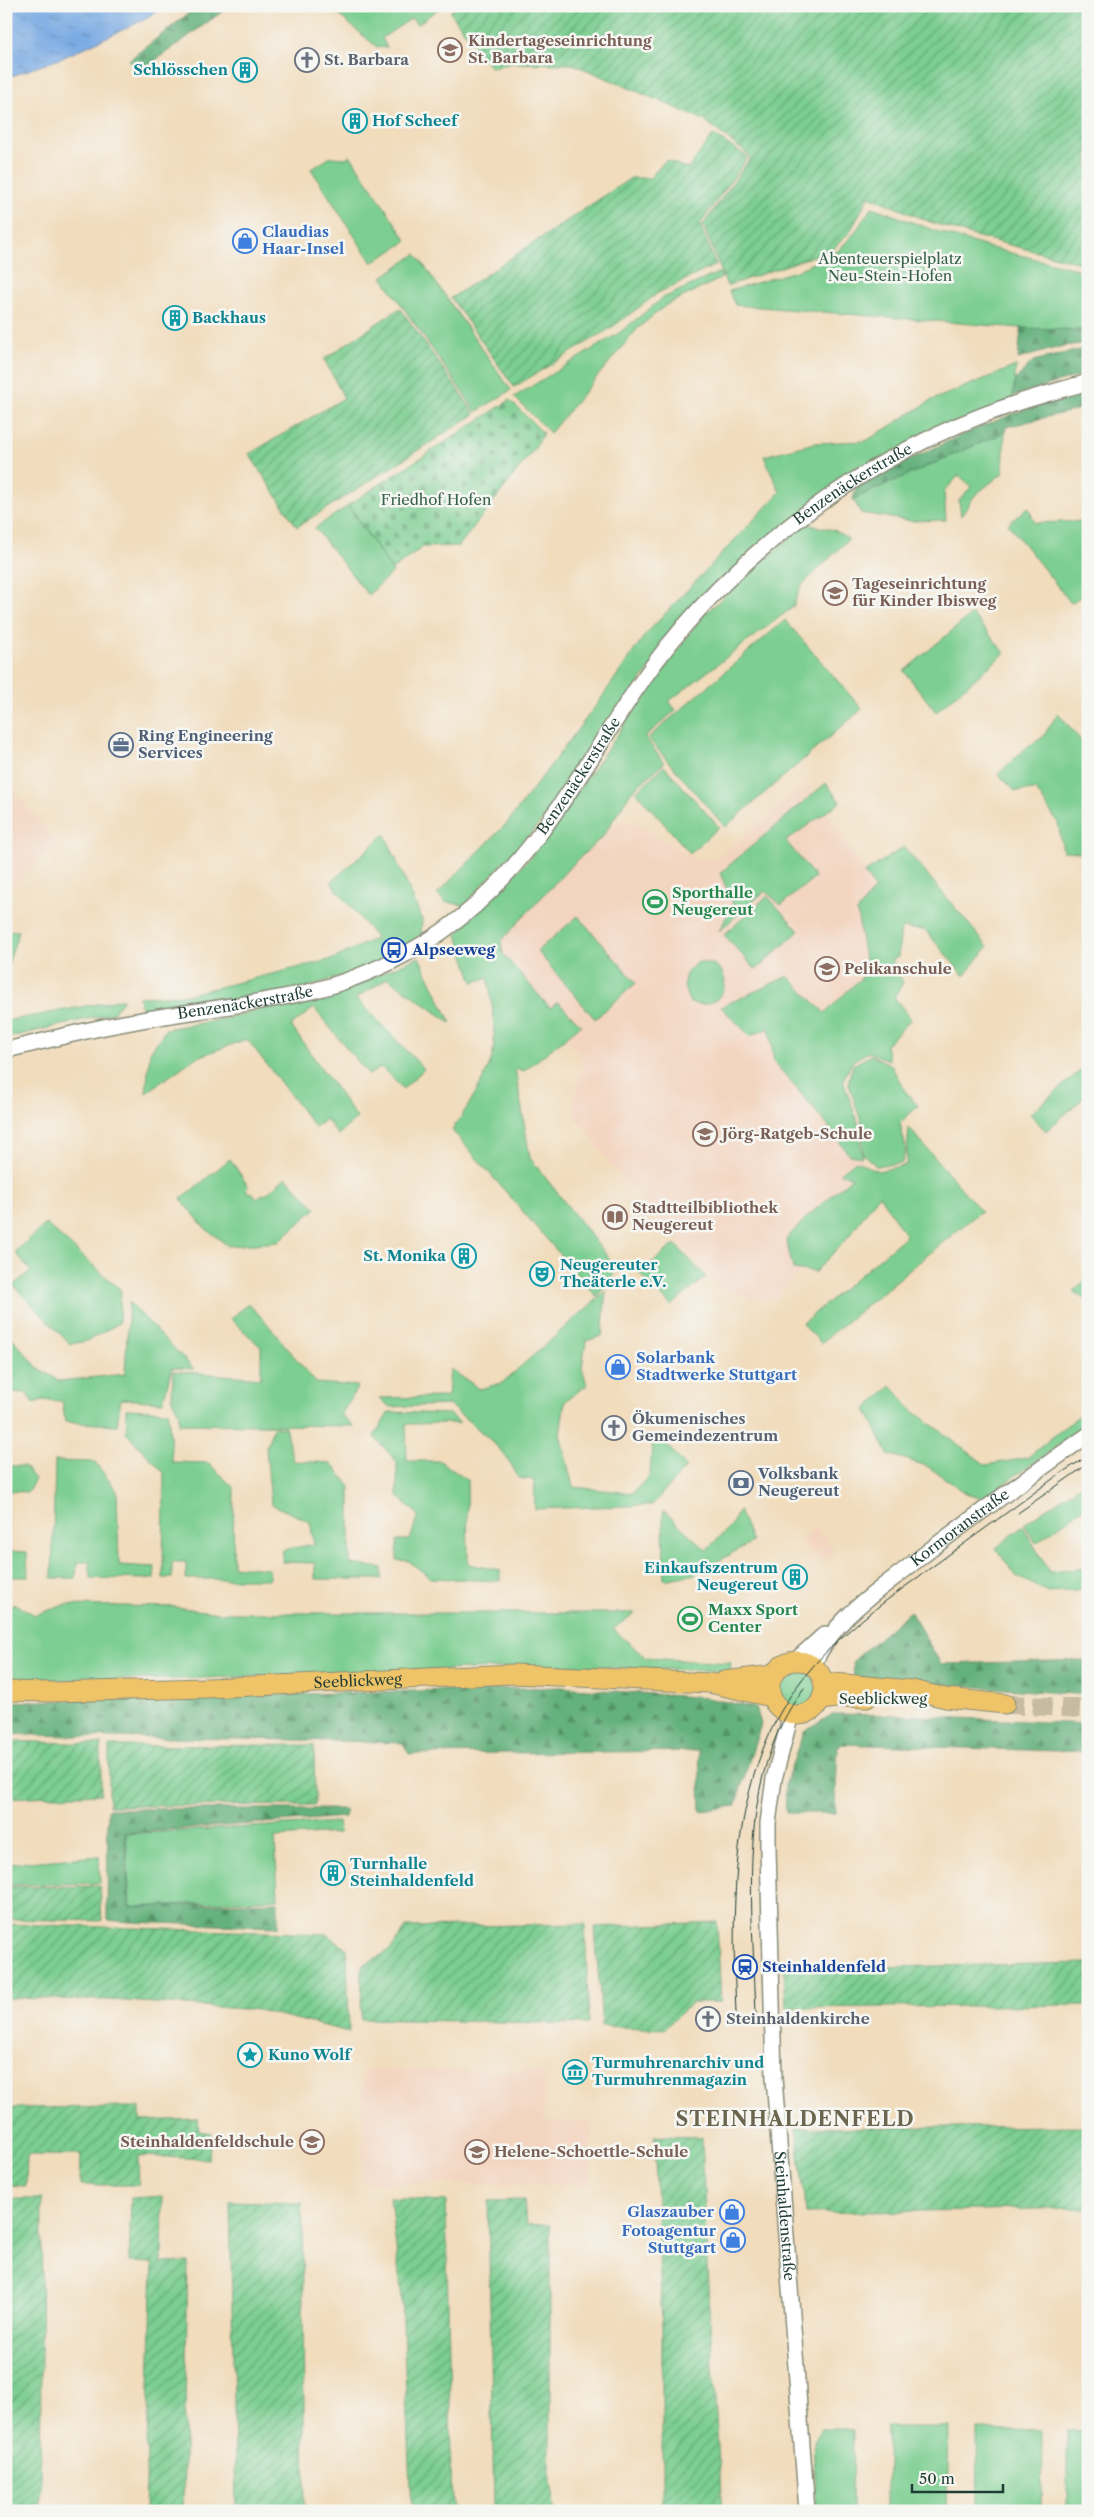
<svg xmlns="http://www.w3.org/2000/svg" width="1094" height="2517" viewBox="0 0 1094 2517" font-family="'Libre Caslon Text',serif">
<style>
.built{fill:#f3d4bf}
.green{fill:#7bce91;stroke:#4d8662}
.forest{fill:url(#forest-firs);stroke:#427758}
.cemetery{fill:url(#cemetery-stones);stroke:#4d8662}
.garden{fill:url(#garden-furrows);stroke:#4d8662}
.water{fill:url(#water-ripples);stroke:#4b738c}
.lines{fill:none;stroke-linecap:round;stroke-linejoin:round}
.major-tunnel{stroke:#c7bca1;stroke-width:19;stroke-dasharray:19 9;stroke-linecap:butt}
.minor-casing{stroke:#888c78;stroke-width:18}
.major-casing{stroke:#888c78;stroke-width:21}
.minor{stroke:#fff;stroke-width:15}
.major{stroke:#efc469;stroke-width:19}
.tram{stroke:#1f3d34;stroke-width:1}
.labels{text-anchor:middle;stroke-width:5;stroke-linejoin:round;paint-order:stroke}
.education-label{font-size:15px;font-weight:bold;fill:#785e54;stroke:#f6f6f2;text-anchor:start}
.worship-label{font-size:15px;font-weight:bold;fill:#5b616d;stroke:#f6f6f2;text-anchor:start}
.culture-label{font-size:15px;font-weight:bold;fill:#0d838f;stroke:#f6f6f2;text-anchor:start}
.shop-label{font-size:15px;font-weight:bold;fill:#366cbe;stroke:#f6f6f2;text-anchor:start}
.park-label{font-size:15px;fill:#36614b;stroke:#f6f6f2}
.street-label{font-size:15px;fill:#1f3d34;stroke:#f6f6f2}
.service-label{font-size:15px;font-weight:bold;fill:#4e5e75;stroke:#f6f6f2;text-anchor:start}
.leisure-label{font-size:15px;font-weight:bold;fill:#27864d;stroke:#f6f6f2;text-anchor:start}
.transit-label{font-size:15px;font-weight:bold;fill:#164399;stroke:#f6f6f2;text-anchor:start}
.district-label{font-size:20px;font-weight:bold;letter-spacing:1px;fill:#6c654f;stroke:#f6f6f2}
</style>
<defs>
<pattern id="forest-firs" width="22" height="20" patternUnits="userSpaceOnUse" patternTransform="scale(1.25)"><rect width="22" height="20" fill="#64b17b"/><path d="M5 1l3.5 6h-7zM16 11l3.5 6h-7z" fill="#529166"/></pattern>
<pattern id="cemetery-stones" width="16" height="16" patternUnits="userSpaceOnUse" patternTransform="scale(1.25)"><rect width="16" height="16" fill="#7bce91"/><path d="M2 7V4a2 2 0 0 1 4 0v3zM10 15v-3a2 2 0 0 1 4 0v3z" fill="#64a877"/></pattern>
<pattern id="garden-furrows" width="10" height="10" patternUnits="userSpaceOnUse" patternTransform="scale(1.25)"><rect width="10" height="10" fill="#7bce91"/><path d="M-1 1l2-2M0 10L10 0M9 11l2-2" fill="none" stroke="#64a877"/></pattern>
<pattern id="water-ripples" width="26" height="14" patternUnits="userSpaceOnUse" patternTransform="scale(1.25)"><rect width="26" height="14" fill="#77a9e3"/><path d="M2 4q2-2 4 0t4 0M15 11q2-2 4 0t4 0" fill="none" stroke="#618bb9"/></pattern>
</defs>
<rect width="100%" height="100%" fill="#f6f6f2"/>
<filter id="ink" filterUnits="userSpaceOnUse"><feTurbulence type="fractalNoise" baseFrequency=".02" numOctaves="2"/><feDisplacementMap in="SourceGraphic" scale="10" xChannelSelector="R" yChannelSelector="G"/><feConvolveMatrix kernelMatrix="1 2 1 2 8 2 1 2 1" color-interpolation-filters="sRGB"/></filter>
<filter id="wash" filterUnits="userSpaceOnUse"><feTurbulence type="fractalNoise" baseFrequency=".0096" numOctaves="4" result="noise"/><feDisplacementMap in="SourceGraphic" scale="20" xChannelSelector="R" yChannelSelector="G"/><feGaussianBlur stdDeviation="1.12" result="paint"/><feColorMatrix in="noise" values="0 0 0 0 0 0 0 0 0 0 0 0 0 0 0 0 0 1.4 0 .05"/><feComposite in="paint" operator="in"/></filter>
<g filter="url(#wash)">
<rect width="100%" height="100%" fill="#f1dcbc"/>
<!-- built -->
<g class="built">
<polygon points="6,779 56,842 6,893"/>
<polygon points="807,784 842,835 870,882 878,985 814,1085 854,1142 862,1160 863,1186 861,1201 792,1281 777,1297 752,1300 715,1283 616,1171 575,1116 574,1099 583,1068 580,1054 551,1025 496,949 515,909 582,840 622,822 638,824 696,860 715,861"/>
<polygon points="814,1527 835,1551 821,1563 801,1540"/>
<polygon points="363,2070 544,2071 544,2121 592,2122 591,2185 362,2183"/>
</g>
<!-- green -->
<g class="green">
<polygon points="341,6 442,6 417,25 412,18 382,38 387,48 377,47 335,12"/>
<polygon points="350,155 407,241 372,263 311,169 331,157 346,158"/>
<polygon points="872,207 933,230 987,247 1088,272 1088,330 1021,328 735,305 729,291 796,271 838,251 855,232"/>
<polygon points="416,254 511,390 476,412 382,277"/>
<polygon points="720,272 722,278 666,305 638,328 550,433 514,397 619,333 663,298"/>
<polygon points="1016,366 1013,399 834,487 688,613 549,813 464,905 445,902 437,894 508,822 600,700 645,635 780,492 764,456 815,443 866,441 932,400"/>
<polygon points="1005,432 1003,473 975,495 961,516 959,500 971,487 959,475 944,492 946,520 911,521 861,513 853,499"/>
<polygon points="348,506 393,572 368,595 315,528"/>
<polygon points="1028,507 1035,523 1088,521 1088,592 1071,603 1008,524"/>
<path d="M 805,524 L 834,530 L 849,539 L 801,586 L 793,607 L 669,701 L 676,710 L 645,737 L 664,763 L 631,792 L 603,836 L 568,869 L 501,941 L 503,954 L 550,1008 L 558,1002 L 581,1025 L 524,1071 L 515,1068 L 530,1158 L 617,1269 L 597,1297 L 452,1130 C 463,1115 491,1070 493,1052 C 496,1027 492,1003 488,978 L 473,982 L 457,935 L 466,922 L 530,858 L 701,617 Z"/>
<polygon points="972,614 1005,653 936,712 904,671"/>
<polygon points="785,620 862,709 725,827 648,738"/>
<polygon points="1058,713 1088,749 1088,862 1079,852 1063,851 1058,823 1036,790 1015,791 998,774 1024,750 1043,737"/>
<polygon points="664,766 719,827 690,853 636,792"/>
<polygon points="826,783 840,802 786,841 815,877 781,905 765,891 719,931 733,904 720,873"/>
<polygon points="385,834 422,919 421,938 374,966 291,992 142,1014 139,997 186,995 333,959 376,938 331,882"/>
<polygon points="904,847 988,947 964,976 925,930 901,928 898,957 892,960 903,983 894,997 911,1019 886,1045 889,1060 868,1052 853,1061 843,1080 858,1123 862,1157 849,1155 825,1122 774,1062 769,1028 750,1036 721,1007 788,976 825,1013 867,972 857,912 875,888 864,873"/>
<polygon points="767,896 799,931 756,970 724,935"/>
<polygon points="578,916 636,983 595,1019 537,951"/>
<polygon points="6,930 19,931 6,970"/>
<polygon points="419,957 451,1023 388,978 356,998 424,1069 403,1089 381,1067 369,1075 314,1008 291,1026 357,1118 338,1135 326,1119 315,1127 247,1039 195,1058 146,1093 150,1052 166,1029 224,1019 355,984"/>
<path d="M 699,962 C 704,963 711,963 715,965 C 729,974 727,993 714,1001 C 707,1006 698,1004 690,1003 C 682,985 680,973 699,962 Z"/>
<polygon points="124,999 113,1013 6,1038 6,1021"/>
<polygon points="871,1055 891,1065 905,1091 918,1106 900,1123 906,1149 902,1163 876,1166 863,1154 862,1124 848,1082 853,1065"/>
<polygon points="1088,1064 1088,1094 1046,1131 1030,1114"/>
<polygon points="909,1128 981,1211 821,1343 802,1324 906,1236 879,1195 846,1240 815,1272 793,1269 786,1239 810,1214 852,1178 840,1173 856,1161 878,1171 906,1165"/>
<polygon points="230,1159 248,1186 246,1188 248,1193 252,1192 257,1198 263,1194 265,1195 286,1177 316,1208 278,1242 228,1246 205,1228 181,1199"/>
<polygon points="46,1224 121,1290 119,1323 87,1341 70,1344 13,1285 31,1271 15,1252"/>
<polygon points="675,1244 706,1277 671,1306 639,1273"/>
<polygon points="1088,1278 1088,1302 1073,1291"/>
<path d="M 606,1291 L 602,1336 L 586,1341 L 582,1367 L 587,1385 L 565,1401 L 560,1434 L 573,1487 L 633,1493 L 650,1475 L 652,1445 L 662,1439 L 686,1467 L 652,1505 L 535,1509 L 534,1480 L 518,1478 C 506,1447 473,1426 449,1405 L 390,1407 L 379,1398 L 448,1397 L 450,1369 L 480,1389 L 502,1383 Z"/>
<polygon points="129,1302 194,1369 172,1368 163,1402 121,1399 117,1425 65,1422 62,1401 43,1400 33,1403 26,1393 6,1392 6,1331 38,1368 60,1381 125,1374"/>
<polygon points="248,1303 266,1322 316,1383 358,1386 341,1415 354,1426 179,1424 179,1413 172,1400 173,1371 261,1378 261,1347 231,1319"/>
<polygon points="891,1386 913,1411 986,1465 1027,1458 1088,1408 1088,1425 983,1498 966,1493 927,1466 888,1454 866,1409"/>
<polygon points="126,1409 168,1411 172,1462 209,1463 234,1488 233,1566 269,1569 269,1579 186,1579 186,1562 172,1562 172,1578 163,1578 164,1473 127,1434"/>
<polygon points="389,1412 450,1414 460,1423 406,1424 407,1461 440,1461 467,1480 468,1564 500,1570 500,1581 430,1578 409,1561 397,1560 397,1540 410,1540 418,1515 397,1495 397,1462 374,1436"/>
<polygon points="285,1427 293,1461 331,1463 350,1487 350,1564 382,1568 382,1579 315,1579 315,1563 282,1562 283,1550 314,1544 310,1522 271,1504 266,1447 273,1428"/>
<polygon points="55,1461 95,1462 117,1491 119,1565 155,1567 154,1579 90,1578 90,1562 77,1562 76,1578 52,1578"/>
<polygon points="6,1466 24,1466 35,1479 28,1492 6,1491"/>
<polygon points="1088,1480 1088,1505 1036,1543 1024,1524"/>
<polygon points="663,1510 706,1550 731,1526 739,1510 752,1542 695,1574 664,1580"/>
<polygon points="1023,1526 1049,1572 1088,1568 1088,1589 1048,1592 1016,1576 996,1548"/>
<polygon points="6,1551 27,1552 28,1577 6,1577"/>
<polygon points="15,1604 35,1615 64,1605 175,1607 219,1613 635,1613 613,1629 646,1658 731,1663 730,1671 562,1666 175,1679 6,1680 6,1611"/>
<circle cx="797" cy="1689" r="19"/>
<polygon points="338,1822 339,1833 275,1837 278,1899 130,1907 126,1834"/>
<polygon points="99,1856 100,1883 6,1885 6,1864"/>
<polygon points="887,2427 949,2427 947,2511 887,2511"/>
<polygon points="821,2429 853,2429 852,2511 817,2511 813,2441"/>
<polygon points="977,2429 1042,2431 1041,2511 978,2511"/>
<rect x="1067" y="2431" width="21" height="80"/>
</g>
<!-- forest -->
<g class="forest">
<polygon points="198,6 230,6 139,72 129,60"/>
<polygon points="1021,328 1088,330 1088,343 1063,346 1018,359"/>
<polygon points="1088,348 1088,373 1013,396 1015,380 1033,361"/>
<path d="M 1088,390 L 1088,407 L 1006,427 L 1005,432 L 853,499 L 857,486 C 932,448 1006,411 1088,390 Z"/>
<polygon points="910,1611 941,1664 1088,1660 1088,1695 854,1678 853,1661"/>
<path d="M 560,1687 L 707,1698 L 756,1708 L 761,1724 L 735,1806 L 701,1811 L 699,1751 L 409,1754 L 403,1743 C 271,1738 138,1739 6,1734 L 6,1702 Z"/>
<polygon points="833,1714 895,1715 1088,1724 1088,1752 838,1744 835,1813 786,1813 785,1784 804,1731"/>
<polygon points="108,1809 345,1809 345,1817 125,1833 129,1907 278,1902 278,1927 129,1922 107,1920"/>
</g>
<!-- cemetery -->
<polygon class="cemetery" points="510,400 543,433 535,448 459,546 423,547 392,570 348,505"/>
<!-- garden -->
<g class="garden">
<polygon points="457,6 1088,6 1088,265 971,235 930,222 869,196 850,232 833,249 727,286 703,225 751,157 704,120 573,64 512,63 491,68 450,12"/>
<polygon points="713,135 748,157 700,224 716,265 658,293 614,326 514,387 451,298 631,178 650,178 666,160 688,169"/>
<polygon points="400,308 475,414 297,527 249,454 344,398 324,359"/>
<polygon points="6,1741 101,1744 101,1794 6,1798"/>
<polygon points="314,1745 315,1805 109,1806 109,1746"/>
<polygon points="100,1886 102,1921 6,1919 6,1887"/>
<polygon points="717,1922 721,2002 693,2002 664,2029 602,2026 595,1927"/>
<polygon points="6,1924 326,1934 347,1949 349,2032 258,2010 111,2000 6,1998"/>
<polygon points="585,1924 589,2024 361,2019 362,1966 390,1950 407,1927"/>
<polygon points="1088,1963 1088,2005 786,2008 784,1969"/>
<polygon points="140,2107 140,2121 198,2119 199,2131 211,2133 209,2159 138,2156 139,2185 80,2185 81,2155 27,2155 26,2186 6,2185 6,2108"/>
<polygon points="1088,2126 1088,2208 806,2213 796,2128"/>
<polygon points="654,2136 702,2137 708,2289 722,2511 662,2511 662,2326"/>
<polygon points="163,2196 162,2263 188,2262 183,2511 145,2511 153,2263 129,2262 131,2198"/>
<polygon points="390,2198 446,2201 452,2511 411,2511 402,2299"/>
<polygon points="6,2199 42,2199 40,2511 6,2511"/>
<polygon points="524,2200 526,2225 550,2224 550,2482 555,2511 494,2511 488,2201"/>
<polygon points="230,2201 302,2203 305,2511 236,2511"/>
</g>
<!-- water -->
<polygon class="water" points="6,6 162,6 148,18 62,58 6,78"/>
</g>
<g filter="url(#ink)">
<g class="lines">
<!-- major-tunnel -->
<polyline class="major-tunnel" points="1005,1704 1088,1709"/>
<defs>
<g id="minor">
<path id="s1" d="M 6,1050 C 49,1040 92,1028 136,1021 C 189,1011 242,1006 294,995 C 346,985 397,962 440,933 C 529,873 580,771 639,685 C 726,558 865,454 1011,405 C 1036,396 1062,390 1088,382"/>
<polyline points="795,1661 825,1634"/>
<path id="s2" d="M 813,1666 C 832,1620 874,1594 912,1564 C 969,1519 1029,1477 1088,1435"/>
<path id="s3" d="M 791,1714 L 774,1779 L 768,1823 L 768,1848 L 774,2078 L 807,2511"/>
</g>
<g id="major">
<circle cx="797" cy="1688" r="27"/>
<polyline points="724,1681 773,1675"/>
<polyline points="823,1682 912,1690 946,1698 1005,1704"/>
<path id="s4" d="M 6,1691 L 51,1692 L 208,1688 L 514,1674 L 710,1683 L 771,1697"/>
<polyline points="821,1700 845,1697 867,1698"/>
</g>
</defs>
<!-- minor casing -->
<use href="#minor" class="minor-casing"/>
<!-- major casing -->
<use href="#major" class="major-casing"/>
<!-- minor -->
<use href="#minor" class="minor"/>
<!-- major -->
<use href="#major" class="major"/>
<!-- tram -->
<g class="tram">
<polyline points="1018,1513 1088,1464"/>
<path d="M 736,2013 C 732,1912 730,1802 781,1711 C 817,1647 879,1606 936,1564 C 977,1534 1018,1505 1058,1475 L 1088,1456"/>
<path d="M 756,2015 C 753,1907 734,1780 804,1688"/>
</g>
</g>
</g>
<!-- icons -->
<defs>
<symbol id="school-ring" viewBox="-11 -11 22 22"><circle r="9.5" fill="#f6f6f2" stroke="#8d6e63" stroke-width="1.5"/><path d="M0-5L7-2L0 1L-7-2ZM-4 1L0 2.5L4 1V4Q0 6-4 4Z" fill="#8d6e63"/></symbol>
<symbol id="church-ring" viewBox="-11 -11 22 22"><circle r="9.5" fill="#f6f6f2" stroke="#6b7280" stroke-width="1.5"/><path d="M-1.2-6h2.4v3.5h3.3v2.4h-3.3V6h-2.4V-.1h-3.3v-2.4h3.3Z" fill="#6b7280"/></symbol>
<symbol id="building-ring" viewBox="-11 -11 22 22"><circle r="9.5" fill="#f6f6f2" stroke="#0f9aa8" stroke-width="1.5"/><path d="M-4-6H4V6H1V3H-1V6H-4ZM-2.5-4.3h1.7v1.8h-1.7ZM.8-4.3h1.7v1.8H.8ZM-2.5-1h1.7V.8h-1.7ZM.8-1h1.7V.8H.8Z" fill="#0f9aa8"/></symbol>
<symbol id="shop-ring" viewBox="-11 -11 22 22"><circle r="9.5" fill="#f6f6f2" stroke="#3f7fe0" stroke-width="1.5"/><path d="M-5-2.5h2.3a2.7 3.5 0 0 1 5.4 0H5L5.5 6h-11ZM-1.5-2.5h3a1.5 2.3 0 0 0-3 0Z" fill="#3f7fe0"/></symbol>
<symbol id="office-ring" viewBox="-11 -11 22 22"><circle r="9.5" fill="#f6f6f2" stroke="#5c6f8a" stroke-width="1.5"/><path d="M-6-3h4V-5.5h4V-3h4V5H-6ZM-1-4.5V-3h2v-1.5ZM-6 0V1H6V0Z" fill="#5c6f8a"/></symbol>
<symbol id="stadium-ring" viewBox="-11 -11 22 22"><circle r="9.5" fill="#f6f6f2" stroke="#2e9e5b" stroke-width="1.5"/><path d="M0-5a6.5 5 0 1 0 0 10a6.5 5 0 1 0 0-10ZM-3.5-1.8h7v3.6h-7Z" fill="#2e9e5b"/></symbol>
<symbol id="bus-ring" viewBox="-11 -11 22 22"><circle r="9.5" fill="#f6f6f2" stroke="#1a4fb4" stroke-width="1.5"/><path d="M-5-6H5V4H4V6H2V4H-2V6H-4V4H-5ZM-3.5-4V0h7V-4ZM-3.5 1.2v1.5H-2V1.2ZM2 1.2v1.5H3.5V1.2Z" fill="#1a4fb4"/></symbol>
<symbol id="library-ring" viewBox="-11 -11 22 22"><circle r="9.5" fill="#f6f6f2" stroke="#8d6e63" stroke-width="1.5"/><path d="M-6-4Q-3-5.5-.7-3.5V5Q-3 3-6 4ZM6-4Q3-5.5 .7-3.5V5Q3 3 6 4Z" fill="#8d6e63"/></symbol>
<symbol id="theatre-ring" viewBox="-11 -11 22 22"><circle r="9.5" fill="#f6f6f2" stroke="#0f9aa8" stroke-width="1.5"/><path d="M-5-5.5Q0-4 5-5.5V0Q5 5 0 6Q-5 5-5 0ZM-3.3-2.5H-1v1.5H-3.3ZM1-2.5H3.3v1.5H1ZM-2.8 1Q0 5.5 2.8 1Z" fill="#0f9aa8"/></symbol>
<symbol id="bank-ring" viewBox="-11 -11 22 22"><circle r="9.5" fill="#f6f6f2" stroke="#5c6f8a" stroke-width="1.5"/><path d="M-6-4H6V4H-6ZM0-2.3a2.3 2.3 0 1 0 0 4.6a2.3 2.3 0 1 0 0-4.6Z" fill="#5c6f8a"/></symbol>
<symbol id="station-ring" viewBox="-11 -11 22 22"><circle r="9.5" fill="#f6f6f2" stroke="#1a4fb4" stroke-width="1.5"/><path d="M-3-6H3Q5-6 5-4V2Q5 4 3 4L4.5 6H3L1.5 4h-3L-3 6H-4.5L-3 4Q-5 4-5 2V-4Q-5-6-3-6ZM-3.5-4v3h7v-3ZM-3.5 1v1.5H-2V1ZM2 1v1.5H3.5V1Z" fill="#1a4fb4"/></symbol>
<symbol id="sight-ring" viewBox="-11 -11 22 22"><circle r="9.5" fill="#f6f6f2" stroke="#0f9aa8" stroke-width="1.5"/><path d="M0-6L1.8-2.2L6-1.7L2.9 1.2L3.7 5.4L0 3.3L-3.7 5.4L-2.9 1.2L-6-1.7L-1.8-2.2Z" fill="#0f9aa8"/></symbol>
<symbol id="museum-ring" viewBox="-11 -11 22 22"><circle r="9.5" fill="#f6f6f2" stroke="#0f9aa8" stroke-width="1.5"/><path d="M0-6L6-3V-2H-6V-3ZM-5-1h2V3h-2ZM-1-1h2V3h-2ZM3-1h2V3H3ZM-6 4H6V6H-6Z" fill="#0f9aa8"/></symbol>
</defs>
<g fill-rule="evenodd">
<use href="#school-ring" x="436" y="36" width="28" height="28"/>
<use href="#church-ring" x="293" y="46" width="28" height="28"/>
<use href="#building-ring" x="231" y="56" width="28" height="28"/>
<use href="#building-ring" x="341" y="107" width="28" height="28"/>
<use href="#shop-ring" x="231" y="227" width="28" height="28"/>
<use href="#building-ring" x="161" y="304" width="28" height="28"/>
<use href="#school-ring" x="821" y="579" width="28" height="28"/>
<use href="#office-ring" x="107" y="731" width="28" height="28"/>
<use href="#stadium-ring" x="641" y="888" width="28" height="28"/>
<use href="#bus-ring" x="380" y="936" width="28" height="28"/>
<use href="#school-ring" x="813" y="955" width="28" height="28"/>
<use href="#school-ring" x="691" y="1120" width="28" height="28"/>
<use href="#library-ring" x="601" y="1203" width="28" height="28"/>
<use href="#building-ring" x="450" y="1242" width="28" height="28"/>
<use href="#theatre-ring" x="528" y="1260" width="28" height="28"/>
<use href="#shop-ring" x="604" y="1353" width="28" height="28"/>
<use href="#church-ring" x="600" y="1414" width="28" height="28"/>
<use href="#bank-ring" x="727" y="1469" width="28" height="28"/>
<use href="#building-ring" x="781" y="1563" width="28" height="28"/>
<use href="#stadium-ring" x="676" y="1605" width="28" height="28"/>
<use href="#building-ring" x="319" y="1859" width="28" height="28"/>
<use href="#station-ring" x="731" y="1953" width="28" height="28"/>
<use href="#church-ring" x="694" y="2005" width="28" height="28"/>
<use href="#sight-ring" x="236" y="2041" width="28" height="28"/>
<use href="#museum-ring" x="561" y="2058" width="28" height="28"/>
<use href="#school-ring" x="298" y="2128" width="28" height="28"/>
<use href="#school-ring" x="463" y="2138" width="28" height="28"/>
<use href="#shop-ring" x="718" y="2198" width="28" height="28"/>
<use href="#shop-ring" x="719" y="2226" width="28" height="28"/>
</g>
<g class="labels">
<!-- education labels -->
<g class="education-label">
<text x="468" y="46">Kindertageseinrichtung<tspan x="468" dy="17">St. Barbara</tspan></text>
<text x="852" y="589">Tageseinrichtung<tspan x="852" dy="17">für Kinder Ibisweg</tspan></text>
<text x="844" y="974">Pelikanschule</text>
<text x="722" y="1139">Jörg-Ratgeb-Schule</text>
<text x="632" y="1213">Stadtteilbibliothek<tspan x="632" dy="17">Neugereut</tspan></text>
<text x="294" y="2147" text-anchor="end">Steinhaldenfeldschule</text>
<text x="494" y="2157">Helene-Schoettle-Schule</text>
</g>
<!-- worship labels -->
<g class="worship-label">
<text x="324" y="65">St. Barbara</text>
<text x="632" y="1424">Ökumenisches<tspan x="632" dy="17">Gemeindezentrum</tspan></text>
<text x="726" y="2024">Steinhaldenkirche</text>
</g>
<!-- culture labels -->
<g class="culture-label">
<text x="228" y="75" text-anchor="end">Schlösschen</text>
<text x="372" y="126">Hof Scheef</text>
<text x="192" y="323">Backhaus</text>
<text x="446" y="1261" text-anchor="end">St. Monika</text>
<text x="560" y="1270">Neugereuter<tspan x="560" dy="17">Theäterle e.V.</tspan></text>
<text x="778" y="1573" text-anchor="end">Einkaufszentrum<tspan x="778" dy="17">Neugereut</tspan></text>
<text x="350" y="1869">Turnhalle<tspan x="350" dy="17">Steinhaldenfeld</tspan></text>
<text x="268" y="2060">Kuno Wolf</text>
<text x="592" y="2068">Turmuhrenarchiv und<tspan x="592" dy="17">Turmuhrenmagazin</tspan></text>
</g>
<!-- shop labels -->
<g class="shop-label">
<text x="262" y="237">Claudias<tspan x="262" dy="17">Haar-Insel</tspan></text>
<text x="636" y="1363">Solarbank<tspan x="636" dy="17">Stadtwerke Stuttgart</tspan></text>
<text x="714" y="2217" text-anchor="end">Glaszauber</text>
<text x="716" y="2236" text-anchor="end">Fotoagentur<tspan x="716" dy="17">Stuttgart</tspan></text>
</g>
<!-- park labels -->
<g class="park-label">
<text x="890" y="264">Abenteuerspielplatz<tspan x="890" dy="17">Neu-Stein-Hofen</tspan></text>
<text x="436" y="505">Friedhof Hofen</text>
</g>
<!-- street labels -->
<g class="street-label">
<text dy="5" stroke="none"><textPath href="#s1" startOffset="1069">Benzenäckerstraße</textPath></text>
<text dy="5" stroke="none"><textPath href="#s1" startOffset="664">Benzenäckerstraße</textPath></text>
<text dy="5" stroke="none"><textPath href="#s1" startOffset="244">Benzenäckerstraße</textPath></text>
<text dy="5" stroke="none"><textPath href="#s2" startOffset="204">Kormoranstraße</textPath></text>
<text dy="5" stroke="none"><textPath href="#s4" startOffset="352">Seeblickweg</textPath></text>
<text x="883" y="1704">Seeblickweg</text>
<text dy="5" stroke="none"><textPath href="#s3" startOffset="505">Steinhaldenstraße</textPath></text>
</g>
<!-- service labels -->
<g class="service-label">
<text x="138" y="741">Ring Engineering<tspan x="138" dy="17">Services</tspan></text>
<text x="758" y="1479">Volksbank<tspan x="758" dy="17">Neugereut</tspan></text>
</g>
<!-- leisure labels -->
<g class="leisure-label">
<text x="672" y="898">Sporthalle<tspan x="672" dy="17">Neugereut</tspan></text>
<text x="708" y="1615">Maxx Sport<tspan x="708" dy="17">Center</tspan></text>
</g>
<!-- transit labels -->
<g class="transit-label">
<text x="412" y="955">Alpseeweg</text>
<text x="762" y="1972">Steinhaldenfeld</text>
</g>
<!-- district labels -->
<g class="district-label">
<text x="795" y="2126">STEINHALDENFELD</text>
</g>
</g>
<!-- margin -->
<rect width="1094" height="2517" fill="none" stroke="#f6f6f2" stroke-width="25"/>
<!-- scale -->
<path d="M912 2484v8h91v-8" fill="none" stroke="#1f3d34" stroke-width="2.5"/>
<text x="919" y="2484" font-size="15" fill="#1f3d34" stroke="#f6f6f2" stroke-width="4" paint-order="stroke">50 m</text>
</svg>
